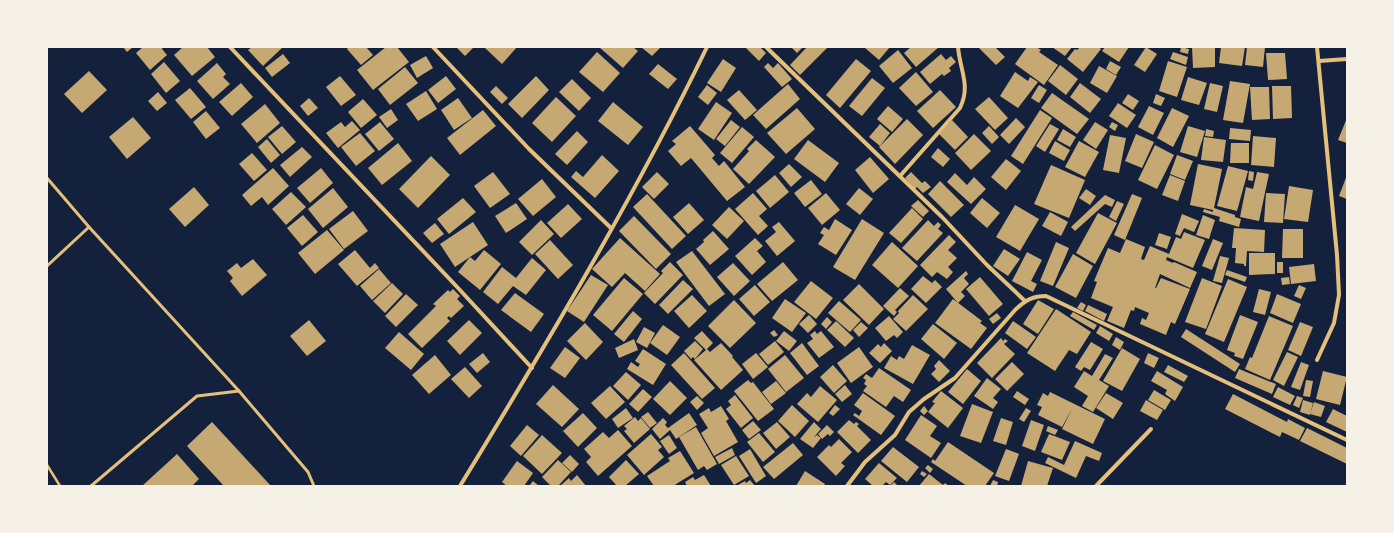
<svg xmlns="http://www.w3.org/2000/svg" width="1394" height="533" viewBox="0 0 1394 533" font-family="'PT Sans Narrow',sans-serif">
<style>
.building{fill:#c6a872}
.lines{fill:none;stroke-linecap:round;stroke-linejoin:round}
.path{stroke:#e5c07b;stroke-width:2.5}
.service{stroke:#e5c07b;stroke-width:3}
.minor{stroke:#e5c07b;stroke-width:4}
</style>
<rect width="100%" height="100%" fill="#14213d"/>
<!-- building -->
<g class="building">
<polygon points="123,47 133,47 127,52"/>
<polygon points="143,47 163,47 162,49 167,55 150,70 136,53"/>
<polygon points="183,47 207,47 215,57 192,76 174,55"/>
<polygon points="252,47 283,47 263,66 248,50"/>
<polygon points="349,47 366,47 373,55 361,65 347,49"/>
<polygon points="386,47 397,47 409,62 373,90 357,70"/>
<polygon points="456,47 474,47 465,56"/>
<polygon points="487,47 517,47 502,64 485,48"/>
<polygon points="599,47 633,47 638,51 623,68"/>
<polygon points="641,47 661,47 652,56"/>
<polygon points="745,47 760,47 766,53 759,61"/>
<polygon points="791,47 803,47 797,53"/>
<polygon points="807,47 828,47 800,75 790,65"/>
<polygon points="864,47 890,47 879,60"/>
<polygon points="911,47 939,47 916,67 904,53"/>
<polygon points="978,47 995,47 1005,57 996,65"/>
<polygon points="1027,47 1036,47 1041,50 1039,52 1058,65 1044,85 1015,64"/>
<polygon points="1052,47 1072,47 1065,56"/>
<polygon points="1080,47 1099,47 1101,49 1083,72 1067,59 1075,49 1077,50"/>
<polygon points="1105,47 1129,47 1119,62 1102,51"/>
<polygon points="1146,47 1157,54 1145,72 1134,65"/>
<polygon points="1181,47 1189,49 1188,54 1180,52"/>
<polygon points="1192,47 1215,47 1215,67 1193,68"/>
<polygon points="1221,47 1245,47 1242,66 1219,63"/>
<polygon points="1247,47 1265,47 1263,67 1245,65"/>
<polygon points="898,50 912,68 893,83 879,66"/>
<polygon points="597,52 620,73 603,92 579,72"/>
<polygon points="1173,52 1188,57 1186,65 1170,59"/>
<polygon points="1266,53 1285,53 1287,79 1268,80"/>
<polygon points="283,54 290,63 272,77 265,68"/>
<polygon points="941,54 946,60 951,56 956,62 949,68 951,71 944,76 942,74 930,84 920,72"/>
<polygon points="426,56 433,68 417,78 410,65"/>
<polygon points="723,59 736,68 721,92 707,83"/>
<polygon points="856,59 871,71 840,108 826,95"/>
<polygon points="1110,61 1121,67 1116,75 1106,69"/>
<polygon points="1168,61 1187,67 1177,97 1159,91"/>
<polygon points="164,62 180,81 166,93 151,74"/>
<polygon points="217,63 226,74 223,77 230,84 213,99 197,81"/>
<polygon points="768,63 773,68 778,63 792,79 782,87 764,67"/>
<polygon points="658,64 677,79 668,89 649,74"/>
<polygon points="1060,65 1078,79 1066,95 1048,81"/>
<polygon points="1099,66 1117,76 1107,93 1090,83"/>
<polygon points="405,67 418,83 390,105 378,89"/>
<polygon points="89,71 107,90 82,113 64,94"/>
<polygon points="916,72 933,92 916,106 899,88"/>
<polygon points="1015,72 1028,81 1030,77 1038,82 1018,108 1000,96"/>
<polygon points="340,76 356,95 341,106 326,87"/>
<polygon points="446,76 456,89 438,103 428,90"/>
<polygon points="536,76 549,90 522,118 508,104"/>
<polygon points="1188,77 1207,83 1199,105 1181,100"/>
<polygon points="872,78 885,88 862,116 849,106"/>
<polygon points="572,79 591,98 579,111 559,92"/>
<polygon points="1230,81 1250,84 1243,123 1223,120"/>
<polygon points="241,83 253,97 232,116 219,102"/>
<polygon points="1080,83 1101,99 1090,113 1070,97"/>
<polygon points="1210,83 1223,86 1217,112 1204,109"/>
<polygon points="788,84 800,99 766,129 753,115"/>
<polygon points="707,85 717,93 708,105 698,97"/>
<polygon points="1039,85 1047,90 1039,103 1031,98"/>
<polygon points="496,86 508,98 502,104 490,92"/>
<polygon points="1272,86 1291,86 1292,118 1273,119"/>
<polygon points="1250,87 1269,87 1270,119 1252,120"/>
<polygon points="190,88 206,107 191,119 175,100"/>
<polygon points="739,90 757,110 745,120 727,100"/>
<polygon points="940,90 956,107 933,128 917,111"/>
<polygon points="426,91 437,109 418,121 406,104"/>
<polygon points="158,92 167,103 157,111 148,101"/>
<polygon points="1052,93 1089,119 1077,134 1041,108"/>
<polygon points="1128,94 1139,101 1133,110 1122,103"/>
<polygon points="1156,94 1165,98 1161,106 1153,103"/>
<polygon points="556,97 576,116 552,142 532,123"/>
<polygon points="989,97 1008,118 995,130 975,109"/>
<polygon points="309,98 318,108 308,116 300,106"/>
<polygon points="458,98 472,118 454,130 441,110"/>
<polygon points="363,99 377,115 361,128 348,112"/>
<polygon points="613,102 643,127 628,145 598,121"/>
<polygon points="716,102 732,113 714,140 698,129"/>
<polygon points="1118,103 1136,115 1127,128 1109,116"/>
<polygon points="265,104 280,123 257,143 241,124"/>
<polygon points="888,106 903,119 892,132 877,119"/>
<polygon points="1149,106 1164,113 1153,135 1138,127"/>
<polygon points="797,108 815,129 786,154 767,133"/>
<polygon points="1172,108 1189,116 1173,147 1157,138"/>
<polygon points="391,109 398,120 387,128 379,117"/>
<polygon points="483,110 496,126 460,155 447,138"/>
<polygon points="1040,110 1052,118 1023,164 1011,156"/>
<polygon points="206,111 220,128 206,139 193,122"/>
<polygon points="133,117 151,138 127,159 109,137"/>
<polygon points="1016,118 1025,127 1009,144 1000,135"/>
<polygon points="1347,118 1347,143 1338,140"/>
<polygon points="907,119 923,135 895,164 879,147"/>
<polygon points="731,120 740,127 725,146 716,139"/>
<polygon points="952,120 968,137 955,150 939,134"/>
<polygon points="352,121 360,130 338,148 326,133 341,122 345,127"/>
<polygon points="380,122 394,139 379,151 365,134"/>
<polygon points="1095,122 1108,130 1096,149 1083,140"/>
<polygon points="1112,122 1118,125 1115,131 1109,127"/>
<polygon points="880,124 890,133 880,146 869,137"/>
<polygon points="1050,124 1059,129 1045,152 1036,146"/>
<polygon points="282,126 296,142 282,154 268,137"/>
<polygon points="690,126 715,155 712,158 719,166 724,161 745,187 727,201 691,158 681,166 668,151 676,144 672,141"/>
<polygon points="989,126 999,137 992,144 982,133"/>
<polygon points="1188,126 1205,131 1197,157 1180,152"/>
<polygon points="742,127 754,137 732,163 720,153"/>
<polygon points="1230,128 1251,130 1250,141 1229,139"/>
<polygon points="1063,129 1076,137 1070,147 1057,140"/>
<polygon points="1206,129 1214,131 1213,137 1205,136"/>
<polygon points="577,131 588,142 567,165 555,154"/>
<polygon points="360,133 375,151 356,166 341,147"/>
<polygon points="974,134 991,151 971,170 955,153"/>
<polygon points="1136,134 1154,142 1142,168 1125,161"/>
<polygon points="1110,135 1126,138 1119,173 1103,170"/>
<polygon points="1253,136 1276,138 1274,167 1251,165"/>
<polygon points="1204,137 1226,140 1223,162 1201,160"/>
<polygon points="267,139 280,155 271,163 258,147"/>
<polygon points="756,140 775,157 749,184 733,169 749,151 747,149"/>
<polygon points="808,140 839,163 825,182 794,159"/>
<polygon points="1055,141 1070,150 1064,161 1049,153"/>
<polygon points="1079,141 1099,152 1085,177 1065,167"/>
<polygon points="398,143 412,161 382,185 368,168"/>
<polygon points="1231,143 1249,143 1249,163 1230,163"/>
<polygon points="1155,145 1174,155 1157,189 1138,180"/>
<polygon points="302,147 312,157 290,177 280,165"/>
<polygon points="938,148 950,159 943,167 931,157"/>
<polygon points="252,153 267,170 254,181 239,164"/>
<polygon points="602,155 619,171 595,198 571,177 576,171 583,177"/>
<polygon points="1177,155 1193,161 1185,180 1170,174"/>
<polygon points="431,156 450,175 418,208 399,189"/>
<polygon points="870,157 889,179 873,193 855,170"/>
<polygon points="1006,159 1021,171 1006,190 991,177"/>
<polygon points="789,164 802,177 791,187 779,173"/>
<polygon points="1198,164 1222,169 1214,208 1235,215 1235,217 1241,219 1239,227 1219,221 1220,217 1203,212 1204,209 1213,212 1213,210 1190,205"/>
<polygon points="1051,165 1085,180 1069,218 1034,204"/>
<polygon points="1228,166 1248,171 1237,211 1217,206"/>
<polygon points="273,168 289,186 268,205 262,197 251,206 242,195"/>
<polygon points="321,168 333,183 310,203 297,188"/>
<polygon points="1249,171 1254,172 1253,181 1248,180"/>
<polygon points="493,172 510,194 490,208 474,186"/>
<polygon points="657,172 669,184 654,199 642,187"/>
<polygon points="911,172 922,183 925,181 931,187 923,193 917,187 915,189 905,178"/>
<polygon points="1257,172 1269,174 1259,221 1240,217 1246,187 1253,189"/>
<polygon points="955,173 967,185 974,177 986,189 971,204 947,182"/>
<polygon points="775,175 789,192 770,208 756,191"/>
<polygon points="1170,175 1185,181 1178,201 1162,195"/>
<polygon points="1347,175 1347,199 1339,196"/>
<polygon points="542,179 556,197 533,216 518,199"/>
<polygon points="811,180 822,194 805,207 794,193"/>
<polygon points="940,181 964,205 951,217 928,194"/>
<polygon points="1289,186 1313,190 1308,222 1284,219"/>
<polygon points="194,187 209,205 185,227 169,209"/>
<polygon points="333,188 348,207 323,228 308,209"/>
<polygon points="859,188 873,199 860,215 846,204"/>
<polygon points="1086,189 1096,196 1090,205 1079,198"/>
<polygon points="291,192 306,207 286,225 272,209"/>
<polygon points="753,193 767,209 759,216 768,226 758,235 735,209"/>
<polygon points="826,193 840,210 822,225 808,208"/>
<polygon points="1266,193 1285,194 1283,223 1264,222"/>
<polygon points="647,194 686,236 672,249 633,207"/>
<polygon points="1132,194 1142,198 1125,240 1114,235"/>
<polygon points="1105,195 1115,200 1112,207 1105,204 1075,231 1071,227"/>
<polygon points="463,198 476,212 449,234 437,219"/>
<polygon points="982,198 1000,213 987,228 970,213"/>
<polygon points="918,200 929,211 923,217 911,206"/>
<polygon points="1117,201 1124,204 1116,221 1109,217"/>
<polygon points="516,203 527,219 506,233 495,216"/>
<polygon points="689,203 704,220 688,234 673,217"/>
<polygon points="568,204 582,219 561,238 547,223"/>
<polygon points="1015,205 1039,219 1020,251 996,237"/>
<polygon points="729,207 744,221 727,239 712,225"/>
<polygon points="912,208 923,219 901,243 889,233"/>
<polygon points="353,211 368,231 344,249 329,229"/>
<polygon points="1050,212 1068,222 1061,236 1042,226"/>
<polygon points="1098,213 1117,223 1095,264 1076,253"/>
<polygon points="1182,214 1199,221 1194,232 1184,228 1180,236 1175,234"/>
<polygon points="303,215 318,232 302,246 287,228"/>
<polygon points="1203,215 1215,220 1209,239 1196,235"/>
<polygon points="634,216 671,254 656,269 619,231"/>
<polygon points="835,219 852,230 836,255 818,244 824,235 820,233 824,227 829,230"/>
<polygon points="862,219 884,233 855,280 833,267"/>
<polygon points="541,220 554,234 532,255 519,242"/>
<polygon points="928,220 934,226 938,222 941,225 938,229 943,233 917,261 902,248"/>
<polygon points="473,222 488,245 455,267 440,244"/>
<polygon points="779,222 795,241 777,256 765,241 776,232 772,227"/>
<polygon points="435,223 444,234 432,243 423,233"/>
<polygon points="1234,228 1265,230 1264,252 1247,251 1246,266 1244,266 1244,264 1235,263 1236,248 1232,248"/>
<polygon points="1283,229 1303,229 1303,258 1282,258"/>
<polygon points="327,230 344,250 315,274 298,253"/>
<polygon points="713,231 729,249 710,265 696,249 704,242 703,240"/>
<polygon points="1184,232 1205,240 1193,268 1167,257 1166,260 1173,263 1174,262 1197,272 1190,288 1160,274 1155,288 1156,288 1161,278 1190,289 1175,324 1171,322 1166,335 1140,324 1142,318 1146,320 1149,313 1135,307 1134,311 1131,310 1124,328 1107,321 1113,307 1091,298 1097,282 1094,281 1108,248 1120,253 1126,239 1145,247 1141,259 1144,260 1150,246 1169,254 1176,237 1181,239"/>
<polygon points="1159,233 1171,237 1167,249 1155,245"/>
<polygon points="949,235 956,242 948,250 957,258 948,267 953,272 947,279 937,272 932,277 920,265"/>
<polygon points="620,238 660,274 645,291 625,273 612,287 592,269"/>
<polygon points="755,238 763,246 757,251 766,262 752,275 735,256"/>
<polygon points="1213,239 1223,243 1212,270 1202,266"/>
<polygon points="550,240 573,265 558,279 535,254"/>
<polygon points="892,242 918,266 898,288 872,265"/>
<polygon points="1056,242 1069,248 1053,286 1040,281"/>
<polygon points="1004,249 1020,259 1008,276 993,266"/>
<polygon points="355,250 370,268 375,263 379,268 357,286 338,264"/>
<polygon points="484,250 501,264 480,290 458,272 470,257 475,261"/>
<polygon points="692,251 725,294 709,306 676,262"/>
<polygon points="1027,252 1042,260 1031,281 1037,284 1033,292 1012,281"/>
<polygon points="1249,253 1275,253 1275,274 1249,275"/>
<polygon points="1073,254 1093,266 1076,298 1055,287"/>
<polygon points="1220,256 1229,258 1222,283 1213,281"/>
<polygon points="532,258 546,270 526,295 513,286 498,304 483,292 502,267 516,278"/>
<polygon points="253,259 267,275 242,296 230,281 233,278 227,271 237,263 241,268"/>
<polygon points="670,262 683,275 655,304 644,293 663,273 661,271"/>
<polygon points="783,262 798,280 772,301 757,284"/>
<rect x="1277" y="262" width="6" height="11"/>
<polygon points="733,263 750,281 734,296 717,277"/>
<polygon points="1314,264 1316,281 1291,284 1289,267"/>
<polygon points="379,269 391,283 372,300 360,286"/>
<polygon points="1227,270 1247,277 1245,282 1225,275"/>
<polygon points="966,271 968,274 964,278 969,284 961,292 965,296 958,303 946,289"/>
<polygon points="591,275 608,285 584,322 567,311"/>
<polygon points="923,276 932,283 935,280 942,287 926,303 911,289"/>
<polygon points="980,277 1003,304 989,316 966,289"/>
<polygon points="1289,277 1290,284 1282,285 1281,278"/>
<polygon points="624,278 643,294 612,331 593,315"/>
<polygon points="1202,278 1222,286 1206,329 1185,322"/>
<polygon points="1228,279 1247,287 1224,342 1205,334"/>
<polygon points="683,280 693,289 668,314 659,305"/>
<polygon points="811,281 833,298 816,319 794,302"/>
<polygon points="392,283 403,294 385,313 373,301"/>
<polygon points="859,284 884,309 869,325 843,300"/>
<polygon points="755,285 770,302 754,316 739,299"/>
<polygon points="1299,285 1306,288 1301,299 1294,296"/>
<polygon points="900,288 909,296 895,310 897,312 894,316 883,306"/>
<polygon points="453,289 460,296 457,299 464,306 451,318 449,316 447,318 450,321 422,348 408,334 436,306 433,304 448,290 450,292"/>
<polygon points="1259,289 1271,292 1265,315 1253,312"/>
<polygon points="515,293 544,314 531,332 501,310"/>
<polygon points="406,294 418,305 396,327 385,316"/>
<polygon points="1277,294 1301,304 1293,323 1270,313"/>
<polygon points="692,295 707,311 689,328 674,311"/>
<polygon points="913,295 928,309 906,331 893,319 899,313 898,311"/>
<polygon points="785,299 806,313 792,332 772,318"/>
<polygon points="953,299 982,321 980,323 987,328 971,349 935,323"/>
<polygon points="734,300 756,323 730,348 708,326"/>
<polygon points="1038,300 1054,309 1038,334 1023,324"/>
<polygon points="839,301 861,320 850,332 828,313"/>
<polygon points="1081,302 1086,305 1083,311 1077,308"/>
<polygon points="1088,305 1107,314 1104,321 1085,311"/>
<polygon points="1056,309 1091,332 1077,354 1069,350 1055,371 1027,353"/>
<polygon points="633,311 642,319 624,342 614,334"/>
<polygon points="1073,312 1097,325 1094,330 1070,316"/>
<polygon points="997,313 1001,318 993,324 989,319"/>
<polygon points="809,315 817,324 808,333 799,324"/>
<polygon points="1240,315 1258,322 1243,359 1234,356 1235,353 1227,350"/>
<polygon points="889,316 903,332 897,338 894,335 886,341 875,328"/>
<polygon points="1269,316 1293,326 1270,380 1245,369 1250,357 1252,358"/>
<polygon points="827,317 832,322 826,329 821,324"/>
<polygon points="309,320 326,341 307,356 290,336"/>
<polygon points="469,320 482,333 460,355 447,341"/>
<polygon points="836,321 854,338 845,347 827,330"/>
<polygon points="1013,321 1036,337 1027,349 1005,333"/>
<polygon points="861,322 868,328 859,337 853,330"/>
<polygon points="1300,322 1313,327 1301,356 1288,350"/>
<polygon points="585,323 603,342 586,360 567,341"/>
<polygon points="933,324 957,343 944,359 921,339"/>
<polygon points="663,325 680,337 667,355 650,343"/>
<polygon points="1100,326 1113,334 1109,341 1096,333"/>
<polygon points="644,327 655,333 647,348 636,342"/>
<polygon points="1186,329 1240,364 1235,372 1181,337"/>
<polygon points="774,330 778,335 774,337 770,333"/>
<polygon points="702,331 713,343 707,349 710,352 721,343 733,356 732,357 743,370 721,390 694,360 706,350 694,338"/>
<polygon points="784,331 797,341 789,351 776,341"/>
<polygon points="815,331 817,334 821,331 834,347 819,358 807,343 813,339 810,335"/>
<polygon points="399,332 424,354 411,370 385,348"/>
<polygon points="1116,337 1124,342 1120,350 1112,345"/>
<polygon points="1001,338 1003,341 1005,339 1008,341 1004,344 1015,354 992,378 977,363"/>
<polygon points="634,339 638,350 619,358 615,348"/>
<polygon points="695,341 703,349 695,359 693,357 691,359 684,351"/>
<polygon points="775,341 784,352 768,365 759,354"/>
<polygon points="1091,342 1103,349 1090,370 1084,367 1081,371 1075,367"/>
<polygon points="802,343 819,366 807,375 790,353"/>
<polygon points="884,343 892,351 880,363 869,353 878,344 881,347"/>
<polygon points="912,345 930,355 913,384 884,368 891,356 897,360 899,356 904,359"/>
<polygon points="565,347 580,358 565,378 550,368"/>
<polygon points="859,347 873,367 851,383 837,363"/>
<polygon points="1122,348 1140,359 1122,391 1103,381"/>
<polygon points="643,349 666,364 653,385 627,369 631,362 638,367 640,364 635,361"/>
<polygon points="1287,352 1298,357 1284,386 1273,380"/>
<polygon points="483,353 490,362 477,373 469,364"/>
<polygon points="684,353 715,388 702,399 671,365"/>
<polygon points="756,353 768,367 753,379 742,364"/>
<polygon points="1148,353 1159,358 1154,368 1144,363"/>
<polygon points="1105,354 1113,358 1099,380 1109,386 1093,412 1082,406 1088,396 1074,387 1084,371 1092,376"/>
<polygon points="435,355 451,375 429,394 412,375"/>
<polygon points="785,355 804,378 786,392 768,369"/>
<polygon points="939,360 950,371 939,382 931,374 936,369 934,366"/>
<polygon points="1012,362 1024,374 1007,391 995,379"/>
<polygon points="1301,362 1309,365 1300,390 1291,387"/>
<polygon points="833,365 847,381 834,393 820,377"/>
<polygon points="1168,365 1188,376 1184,382 1164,372"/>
<polygon points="465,367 482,386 469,398 451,379"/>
<polygon points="879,368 911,390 903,402 894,396 886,407 863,391 867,386 864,384 866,380 863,378 866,374 872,378"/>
<polygon points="967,369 981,381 963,404 948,392"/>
<polygon points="1239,369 1276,384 1272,394 1235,378"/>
<polygon points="1157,371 1183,387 1175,401 1165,394 1167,390 1151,381"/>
<polygon points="1323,371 1347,377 1340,405 1316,399"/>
<polygon points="626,372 641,385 628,400 613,386"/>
<polygon points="987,378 1001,389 993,398 998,402 993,409 974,396"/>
<polygon points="748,380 751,383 753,382 774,409 758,421 734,391"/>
<polygon points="1306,380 1313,381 1310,397 1303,396"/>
<polygon points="670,381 687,398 670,415 653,399"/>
<polygon points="776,381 786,393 771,404 762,392"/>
<polygon points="553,385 579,409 562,427 536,404"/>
<polygon points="845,385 852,394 842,402 835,394"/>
<polygon points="610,386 625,402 606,419 591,403"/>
<polygon points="820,386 837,400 818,422 797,404 807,393 811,397"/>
<polygon points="1278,387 1295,396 1290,405 1273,397"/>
<polygon points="643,389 652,397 638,412 629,404"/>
<polygon points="1154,390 1171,400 1165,410 1148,400"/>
<polygon points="941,391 963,408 948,428 928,412 935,403 932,402"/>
<polygon points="1017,391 1029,399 1025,405 1013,397"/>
<polygon points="1050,392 1105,419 1093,444 1062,429 1072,409 1062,427 1038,415 1042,407 1037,405 1043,393 1048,396"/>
<polygon points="863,393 895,416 881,435 853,415 855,413 859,416 862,411 854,405"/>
<polygon points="1106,393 1123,403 1113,419 1096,408"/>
<polygon points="1233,394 1287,422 1288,419 1305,428 1299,440 1282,432 1280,437 1225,409"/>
<polygon points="735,395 753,418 741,428 726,409 731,405 728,401"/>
<polygon points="697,396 704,403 697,410 690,402"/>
<polygon points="1297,396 1303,398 1299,408 1293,405"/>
<polygon points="1146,400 1163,410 1157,420 1140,411"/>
<polygon points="1303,400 1313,403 1310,415 1300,412"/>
<polygon points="1314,402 1325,406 1321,417 1310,414"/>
<polygon points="972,404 993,412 981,443 960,436"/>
<polygon points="792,405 809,421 795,437 778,421"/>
<polygon points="835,405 840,409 833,416 829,413"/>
<polygon points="721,406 729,419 726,421 738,442 714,456 701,433 708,428 699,414 709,408 711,412"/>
<polygon points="924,406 928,411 924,415 920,411"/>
<polygon points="626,408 633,418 618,428 612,419"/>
<polygon points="1026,408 1031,411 1024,422 1019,419"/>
<polygon points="1333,409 1347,416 1347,432 1326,422"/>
<polygon points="648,412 657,423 650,428 641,417"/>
<polygon points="583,413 597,428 578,447 563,431"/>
<polygon points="689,413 697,425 676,439 670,430 660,439 652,429 663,418 667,422 665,425 668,428"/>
<polygon points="921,415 937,426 930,436 941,443 931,458 905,440"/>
<polygon points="635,417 638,421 641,418 650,429 634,443 624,431 627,429 624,426"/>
<polygon points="1001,418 1013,422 1006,445 993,441"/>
<polygon points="849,420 854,424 856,422 859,424 857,426 871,440 858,453 837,432"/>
<polygon points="1031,420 1044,425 1035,451 1022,446"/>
<polygon points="753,421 761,430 749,439 742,430"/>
<polygon points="212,422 271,486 224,486 187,446"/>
<polygon points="777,422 790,437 776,449 763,433"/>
<polygon points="814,422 821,429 814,437 817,435 821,438 813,448 800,439"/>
<polygon points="527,425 539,435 521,456 510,446"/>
<polygon points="827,425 834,432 830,436 828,434 822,439 818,434"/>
<polygon points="1048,426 1058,430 1055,435 1046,431"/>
<polygon points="696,427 717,464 707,470 704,466 698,470 679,437"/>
<polygon points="1307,428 1347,448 1347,464 1300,441"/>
<polygon points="618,430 632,446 598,476 586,462 591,457 584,449 603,432 609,438"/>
<polygon points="759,433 775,452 763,462 747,442"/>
<polygon points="651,434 662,447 658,450 664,457 644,475 627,455"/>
<polygon points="1049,434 1070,442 1062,460 1041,452"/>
<polygon points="542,435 562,453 542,474 523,456"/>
<polygon points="669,435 677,448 669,454 660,441"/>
<polygon points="839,439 852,452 841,463 845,466 836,476 817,457 829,445 831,447"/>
<polygon points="1075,441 1102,453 1099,461 1086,456 1076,478 1045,463 1048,457 1064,465"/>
<polygon points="948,442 994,473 985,486 967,486 931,462 933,459 935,461"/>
<polygon points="793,443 803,455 774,479 763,467"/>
<polygon points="893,447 919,467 907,482 881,461"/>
<polygon points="732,448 735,455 719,464 715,457"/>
<polygon points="750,449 766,476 756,483 739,456"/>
<polygon points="1006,449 1019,454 1009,481 995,476"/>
<polygon points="680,451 694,473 673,486 654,486 647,476 670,461 668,458"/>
<polygon points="177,454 199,479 192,486 142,486"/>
<polygon points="570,455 579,464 572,472 562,463"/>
<polygon points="736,456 749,476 734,485 721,465"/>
<polygon points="558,460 571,472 558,486 551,486 542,477"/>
<polygon points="626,460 639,474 625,486 617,486 609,477"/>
<polygon points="517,461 533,473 524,486 507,486 502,482"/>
<polygon points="1028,461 1053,468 1047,486 1021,486"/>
<polygon points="879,463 897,478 890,485 886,482 882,486 873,486 865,479"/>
<polygon points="928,465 933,469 930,473 925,468"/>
<polygon points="805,471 825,484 824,486 796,486"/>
<polygon points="922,471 927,474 924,477 920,474"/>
<polygon points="929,474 943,485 945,483 949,486 919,486"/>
<polygon points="577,475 586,486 560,486 569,478 571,481"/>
<polygon points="704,475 711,486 687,486 685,482 693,477 695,480"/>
<polygon points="750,480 755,486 738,485 745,481 746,483"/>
<polygon points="993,480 998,482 997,486 990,486"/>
<polygon points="533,481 539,486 529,486"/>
<polygon points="894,482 898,486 890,486"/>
</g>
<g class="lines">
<!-- path -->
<polyline class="path" points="47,465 60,486"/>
<!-- service -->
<g class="service">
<polyline points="47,178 89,227 239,391 308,472 314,486"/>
<polyline points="47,266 89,227"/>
<polyline points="91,486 197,396 239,391"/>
</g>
<!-- minor -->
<g class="minor">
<polyline points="230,47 459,289 532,368"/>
<polyline points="433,47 529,149 611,228"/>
<polyline points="766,47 942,217 987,265 1025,301"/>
<polyline points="1319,61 1347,59"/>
<path d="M 900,176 L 960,108 C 971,85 960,71 958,47"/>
<polyline points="1317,360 1334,323 1339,295 1337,255 1317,47"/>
<path d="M 460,486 C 547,343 634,198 707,47"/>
<path d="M 847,486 L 865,462 L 895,435 L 909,412 L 924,399 L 955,378 L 1016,309 C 1026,300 1033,296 1046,296 L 1347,440"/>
<polyline points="1096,486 1151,429"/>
</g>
</g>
<!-- border -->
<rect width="1394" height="533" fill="none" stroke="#f6f1e7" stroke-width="96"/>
</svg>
